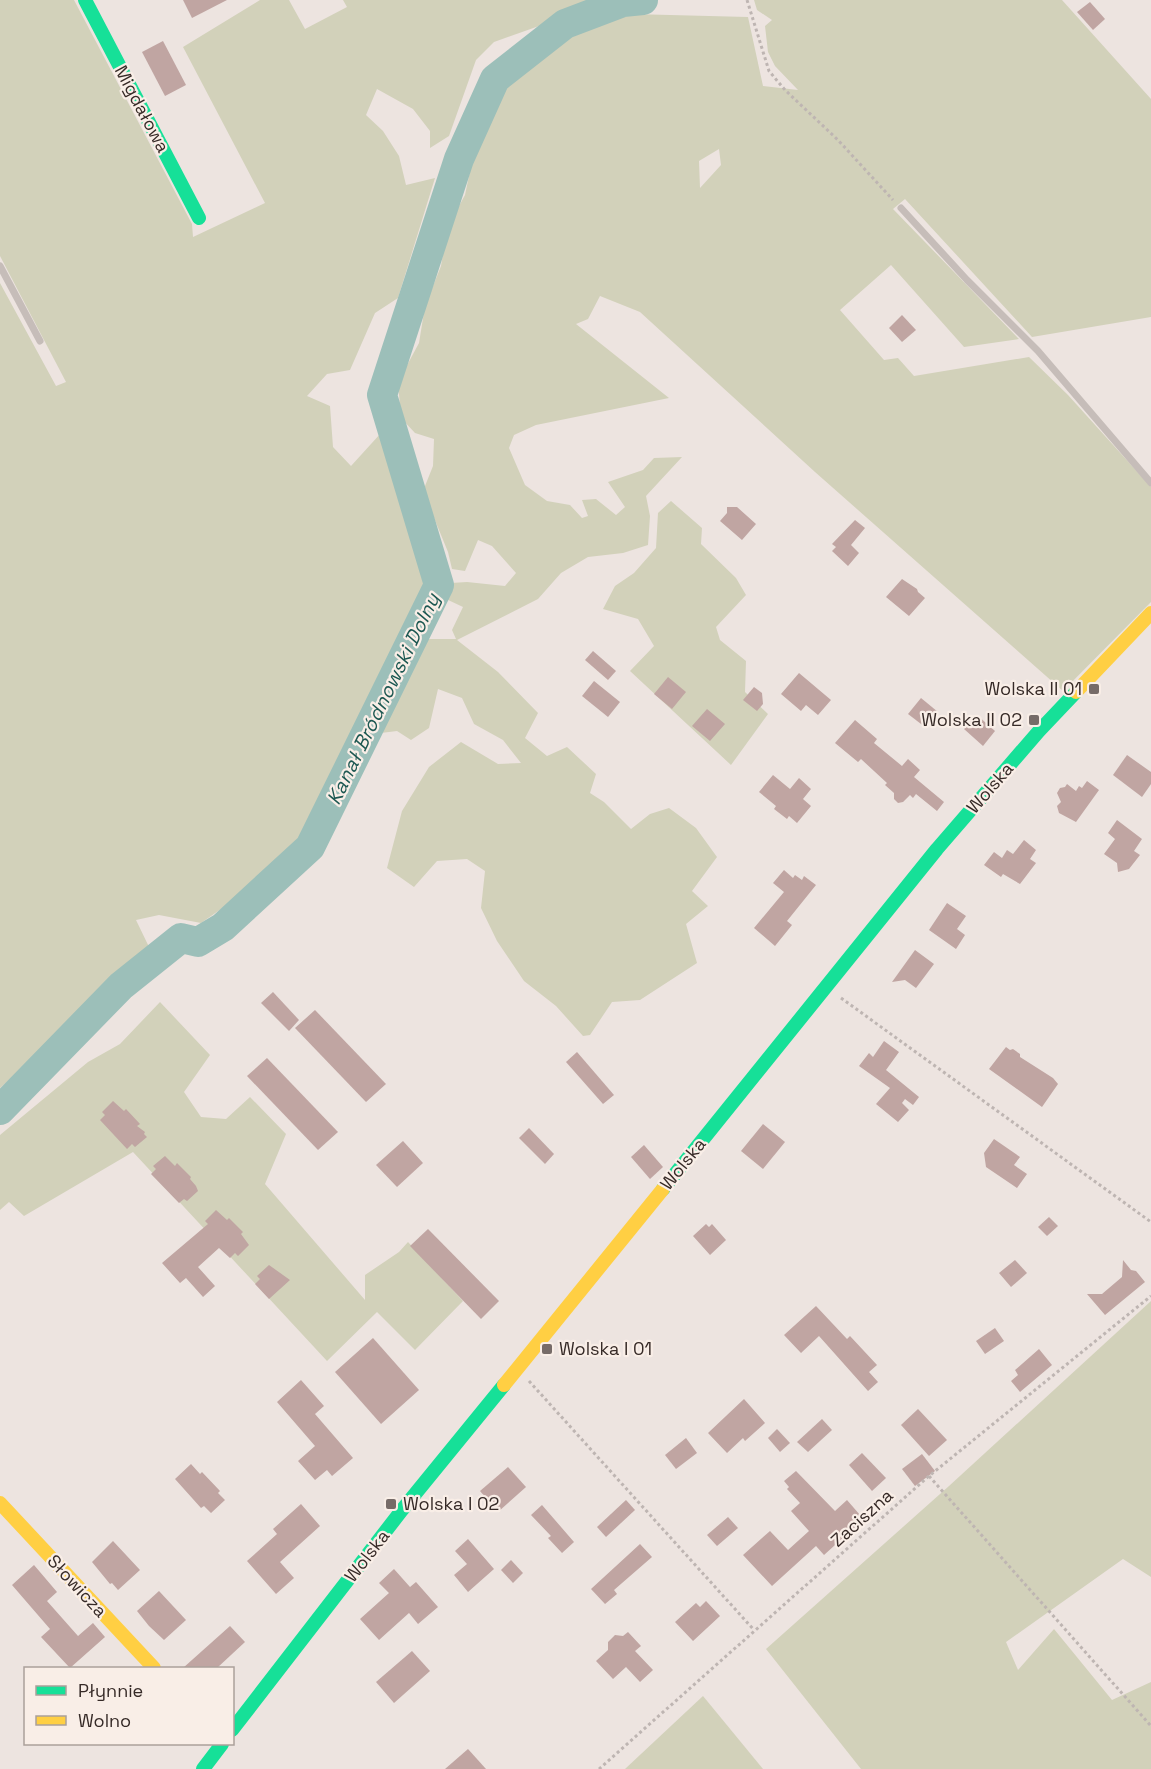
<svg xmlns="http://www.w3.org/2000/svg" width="1151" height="1769" viewBox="0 0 1151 1769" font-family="'Space Grotesk',sans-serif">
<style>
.green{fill:#d2d1ba;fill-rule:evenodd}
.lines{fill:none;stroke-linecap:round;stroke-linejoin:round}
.river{stroke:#9cbfb9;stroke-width:30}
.building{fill:#c0a5a2}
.path{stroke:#beb5b2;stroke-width:3;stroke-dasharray:3 3;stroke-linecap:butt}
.lane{stroke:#c6bdb9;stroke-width:7}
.fast{stroke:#16e098;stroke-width:14}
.slow{stroke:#ffcf43;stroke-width:14}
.poi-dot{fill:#766b68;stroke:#f9eee7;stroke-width:2}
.labels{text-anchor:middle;stroke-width:4.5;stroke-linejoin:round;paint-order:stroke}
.street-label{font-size:18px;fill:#362a27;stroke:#f9eee7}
.poi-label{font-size:18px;fill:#362a27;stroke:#f9eee7;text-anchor:end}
.water-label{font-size:20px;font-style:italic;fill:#1d5852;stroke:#f9eee7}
</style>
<rect width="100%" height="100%" fill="#ede4e0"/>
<!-- green -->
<g class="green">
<polygon points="0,0 74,0 192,224 193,237 265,203 183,47 260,0 289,0 305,29 347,7 343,0 595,0 570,15 494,42 476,60 449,136 430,148 430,131 413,109 377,89 366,115 383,131 399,156 406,185 435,178 398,298 375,313 350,370 327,374 307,396 330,406 333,447 351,466 381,433 427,583 305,838 258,883 201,923 159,915 136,920 150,949 91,997 48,1045 0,1088 0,283 56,386 66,382 0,256"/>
<path d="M 754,0 L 1062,0 L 1151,99 L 1151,317 L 1032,337 L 905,199 L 893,209 L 1019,339 L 964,347 L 891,265 L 840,310 L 884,360 L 898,358 L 914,376 L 1029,357 L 1068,395 L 1151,487 L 1151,602 L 1063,691 L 815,472 L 640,312 L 600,296 L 588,319 L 576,324 L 669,398 L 536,425 L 514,435 L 509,448 L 525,485 L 547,501 L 570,505 L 582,518 L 588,516 L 582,500 L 596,499 L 616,515 L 625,507 L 608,482 L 643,470 L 654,458 L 682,457 L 646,496 L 650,516 L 648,545 L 623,553 L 588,557 L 561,573 L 538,599 L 457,640 L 498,672 L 538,713 L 525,738 L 547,756 L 567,747 L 596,774 L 590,793 L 604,802 L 631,829 L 650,814 L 669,808 L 696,828 L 717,857 L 692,891 L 708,906 L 686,924 L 697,963 L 640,1000 L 612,1002 L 590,1035 L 583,1036 L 556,1006 L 524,981 L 497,941 L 481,908 L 485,871 L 467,859 L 437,861 L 414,887 L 387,868 L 402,811 L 429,767 L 461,742 L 498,764 L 521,763 L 503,740 L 474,724 L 462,698 L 438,689 L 429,728 L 411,740 L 397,731 L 381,733 L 423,639 L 456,639 L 452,630 L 463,607 L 446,599 L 451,583 L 467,582 L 505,586 L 516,573 L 492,546 L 478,540 L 465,571 L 452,569 L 448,552 L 423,491 L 433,466 L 434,439 L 415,433 L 401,418 L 398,382 L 419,343 L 425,306 L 441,266 L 447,228 L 465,195 L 473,157 L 470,105 L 492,69 L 513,52 L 631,14 L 748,17 L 763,86 L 798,90 L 775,66 L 768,52 L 765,26 L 772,20 L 757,10 ZM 719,149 L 721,165 L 700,188 L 699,161 Z"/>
<polygon points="671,501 702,528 701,544 736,578 746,595 716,627 720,640 746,661 745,692 768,714 731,765 630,671 654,646 638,619 603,609 615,586 634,573 656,548 658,513"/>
<polygon points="160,1002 210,1055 184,1092 201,1117 226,1119 250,1097 286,1134 265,1184 365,1300 365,1275 399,1252 408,1242 463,1301 415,1350 377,1312 327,1361 133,1152 24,1216 9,1202 0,1210 0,1135 88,1062 120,1044"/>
<polygon points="1151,1301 1151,1577 1123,1559 1006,1642 1018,1670 1054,1629 1112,1700 1151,1682 1151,1769 861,1769 766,1649 949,1486"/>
<polygon points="703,1696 763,1769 625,1769"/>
</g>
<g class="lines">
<!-- river -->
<polyline class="river" points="0,1110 121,986 181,938 198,942 223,927 310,847 439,585 382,395 459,159 495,79 565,24 623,2 643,0"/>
</g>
<!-- building -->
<g class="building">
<polygon points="183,0 227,0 192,18"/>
<polygon points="1090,2 1105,19 1093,30 1077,12"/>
<polygon points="163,41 186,85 165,96 142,52"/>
<polygon points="902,315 916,330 902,342 889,328"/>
<polygon points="727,507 737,507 756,524 742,540 720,521 727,513"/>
<polygon points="855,520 865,528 851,545 859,553 848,566 832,551 836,547 832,544"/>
<polygon points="902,579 917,589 918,592 925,598 909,616 886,597"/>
<polygon points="593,651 616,671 608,680 585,660"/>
<polygon points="799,673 831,700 818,715 806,705 801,711 781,694"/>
<polygon points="668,677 686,692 672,709 654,694"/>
<polygon points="594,681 620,702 608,717 582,696"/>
<polygon points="754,687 762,693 763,704 757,711 743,700"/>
<polygon points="921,698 938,712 925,727 908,714"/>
<polygon points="707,709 725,724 710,741 692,726"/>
<polygon points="977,715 995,731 983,746 964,729"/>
<polygon points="855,720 877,739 874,743 902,766 908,759 920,770 914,777 944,802 937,811 916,794 913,798 910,795 903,802 898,803 894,799 894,793 885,785 887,783 861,759 858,762 835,743"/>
<polygon points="1127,755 1151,772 1151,784 1142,797 1113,775"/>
<polygon points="773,775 790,789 799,778 811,789 803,799 811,806 797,823 789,816 787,819 774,809 776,806 759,792"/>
<polygon points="1087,781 1099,790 1076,822 1059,813 1057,806 1061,802 1057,793 1060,788 1065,787 1067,784 1076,791 1079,786 1082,788"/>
<polygon points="1117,820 1142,839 1134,851 1140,855 1129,869 1118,872 1117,863 1104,854 1115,839 1108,833"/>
<polygon points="1024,840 1036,850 1030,859 1036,863 1020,884 1003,874 1001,877 984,865 994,852 1002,858 1007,850 1013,854"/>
<polygon points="784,870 793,878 795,875 802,880 804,876 816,885 787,921 792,925 775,946 754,928 784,892 773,883"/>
<polygon points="947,903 966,916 957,929 965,935 956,949 929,930"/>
<polygon points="915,950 934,964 916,988 905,980 892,982"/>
<polygon points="273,992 299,1020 289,1031 261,1003"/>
<polygon points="315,1010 386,1084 366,1102 295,1028"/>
<polygon points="884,1041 899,1052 886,1070 919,1097 913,1105 905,1099 902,1103 909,1110 898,1122 876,1104 890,1088 859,1066 869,1053 873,1057"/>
<polygon points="1006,1047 1010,1050 1013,1049 1020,1054 1020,1057 1053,1078 1058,1084 1042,1107 989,1069"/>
<polygon points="577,1052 614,1095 603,1104 566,1062"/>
<polygon points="267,1058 338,1132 318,1150 247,1076"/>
<polygon points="113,1101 124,1111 126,1109 140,1124 137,1126 145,1132 144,1134 147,1137 135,1147 132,1144 127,1149 100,1120 105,1115 102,1112"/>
<polygon points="763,1124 785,1142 763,1169 741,1151"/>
<polygon points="529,1128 554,1154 545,1164 519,1138"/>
<polygon points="994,1139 1020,1157 1014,1165 1027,1174 1017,1188 986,1167 984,1153"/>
<polygon points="403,1141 423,1163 397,1187 376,1165"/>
<polygon points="644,1145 663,1167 650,1179 631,1157"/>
<polygon points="165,1156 175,1166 177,1163 191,1177 190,1179 196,1186 198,1191 187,1201 184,1199 179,1203 151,1174 156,1169 153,1166"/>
<polygon points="216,1210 227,1220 229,1218 243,1232 241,1234 249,1245 238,1256 235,1253 230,1258 219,1248 198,1267 215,1286 203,1297 186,1278 180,1283 162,1263 208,1224 205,1221"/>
<polygon points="1049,1217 1058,1226 1047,1236 1038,1227"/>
<polygon points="706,1224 709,1227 712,1224 726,1240 710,1255 693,1236"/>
<polygon points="428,1229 499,1301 481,1319 410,1246"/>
<polygon points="1015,1260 1027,1273 1011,1287 999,1273"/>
<polygon points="1123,1260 1131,1270 1136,1271 1145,1282 1105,1315 1087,1294 1102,1294 1122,1277"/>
<polygon points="269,1265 290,1280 269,1299 255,1284 260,1279 257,1276"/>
<polygon points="816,1306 847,1339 850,1336 877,1365 869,1372 878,1382 868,1391 819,1336 801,1353 784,1335"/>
<polygon points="995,1328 1004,1341 985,1354 976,1341"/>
<polygon points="373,1338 419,1390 381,1424 335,1372"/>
<polygon points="1039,1349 1052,1365 1020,1392 1011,1381 1018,1375 1015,1370"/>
<polygon points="301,1380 324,1406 315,1414 353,1458 332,1476 327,1470 315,1480 298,1461 315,1446 277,1402"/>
<polygon points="744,1399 765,1423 745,1441 743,1438 727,1453 708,1433"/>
<polygon points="918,1409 947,1440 929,1456 901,1425"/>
<polygon points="822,1419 832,1430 808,1452 797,1442"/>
<polygon points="777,1429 790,1443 780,1452 768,1438"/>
<polygon points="686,1438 697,1453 676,1469 665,1455"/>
<polygon points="862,1453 886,1478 872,1491 849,1465"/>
<polygon points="922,1454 935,1471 915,1486 902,1469"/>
<polygon points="191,1464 200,1474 202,1472 220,1491 218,1493 225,1500 211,1513 204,1506 201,1508 175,1479"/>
<polygon points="508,1467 526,1487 498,1512 480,1491"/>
<polygon points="796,1471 835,1511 847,1500 860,1515 851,1523 855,1527 824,1555 816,1546 772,1586 743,1555 770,1531 788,1550 809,1531 791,1511 800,1503 787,1489 789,1487 784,1481"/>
<polygon points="626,1500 635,1510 606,1537 597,1527"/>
<polygon points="301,1504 320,1526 280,1562 294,1578 276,1594 247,1561 277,1534 273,1529"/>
<polygon points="542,1505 574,1542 562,1553 548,1538 551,1536 531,1515"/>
<polygon points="728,1517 738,1528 717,1546 707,1535"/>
<polygon points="468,1539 494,1569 468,1592 454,1575 467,1564 455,1551"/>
<polygon points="113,1541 140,1570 118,1590 112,1583 110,1584 92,1562"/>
<polygon points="640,1544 652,1557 614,1590 617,1594 605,1604 591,1589"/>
<polygon points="511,1560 523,1573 513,1583 501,1570"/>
<polygon points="34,1565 57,1592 47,1601 78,1636 93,1623 105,1637 70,1668 41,1637 50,1629 12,1585"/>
<polygon points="394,1569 410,1587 416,1582 438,1607 418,1624 409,1613 379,1640 360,1619 389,1593 379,1583"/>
<polygon points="159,1591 186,1620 164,1640 149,1626 137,1611"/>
<polygon points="706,1601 720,1616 693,1641 675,1622 696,1603 700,1607"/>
<polygon points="230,1626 245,1642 217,1668 183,1668"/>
<polygon points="628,1632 641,1646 635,1651 653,1670 640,1682 626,1667 613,1679 596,1661 608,1650 608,1642 615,1635 623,1636"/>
<polygon points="412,1651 430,1671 394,1703 376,1682"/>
<polygon points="468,1749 486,1769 445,1769"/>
</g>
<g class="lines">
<!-- path -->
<g class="path">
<polyline points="747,0 769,71 785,90 838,140 893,200"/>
<polyline points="841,998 1151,1222"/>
<polyline points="529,1381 754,1630"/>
<polyline points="929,1476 1151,1726"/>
<polyline points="599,1769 929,1476 1151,1296"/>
</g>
<!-- lane -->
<g class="lane">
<polyline points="901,208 967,280 1038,351 1151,483"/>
<polyline points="0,266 40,341"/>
</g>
<!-- fast -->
<g class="fast">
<polyline points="85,0 199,218"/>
<polyline points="663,1189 937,849 1039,731 1076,692"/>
<polyline points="232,1730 402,1510 504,1385"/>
<polyline points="203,1769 222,1744"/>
</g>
<!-- slow -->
<g class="slow">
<polyline points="1076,692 1151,613"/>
<polyline points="504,1385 663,1189"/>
<polyline points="0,1503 154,1668"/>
</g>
</g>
<!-- markers -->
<g class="poi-dot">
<rect x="1088" y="683" width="12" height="12" rx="3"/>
<rect x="1028" y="714" width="12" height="12" rx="3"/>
<rect x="541" y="1343" width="12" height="12" rx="3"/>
<rect x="385" y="1498" width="12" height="12" rx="3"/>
</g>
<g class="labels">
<!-- street labels -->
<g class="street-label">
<text transform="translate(142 109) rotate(62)" y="6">Migdałowa</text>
<text transform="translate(990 788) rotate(-49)" y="6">Wolska</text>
<text transform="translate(683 1164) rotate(-51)" y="6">Wolska</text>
<text transform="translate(862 1518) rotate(-42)" y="6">Zaciszna</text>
<text transform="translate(367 1556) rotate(-52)" y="6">Wolska</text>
<text transform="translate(77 1586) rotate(47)" y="6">Słowicza</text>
</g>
<!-- poi labels -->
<g class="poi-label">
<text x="1082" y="695">Wolska II 01</text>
<text x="1022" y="726">Wolska II 02</text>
<text x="559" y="1355" text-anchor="start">Wolska I 01</text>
<text x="403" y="1510" text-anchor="start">Wolska I 02</text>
</g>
<!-- water labels -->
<g class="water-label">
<text transform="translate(383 699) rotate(-64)" y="7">Kanał Bródnowski Dolny</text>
</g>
</g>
<!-- legend -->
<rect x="24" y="1667" width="210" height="78" fill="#f9eee7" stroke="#aba09a" stroke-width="1.5"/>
<rect x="36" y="1686" width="30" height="9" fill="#16e098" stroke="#aba09a" stroke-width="1.5"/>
<text x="78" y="1697" font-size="18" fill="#362a27">Płynnie</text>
<rect x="36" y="1716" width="30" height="9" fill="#ffcf43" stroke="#aba09a" stroke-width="1.5"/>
<text x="78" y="1727" font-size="18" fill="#362a27">Wolno</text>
</svg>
